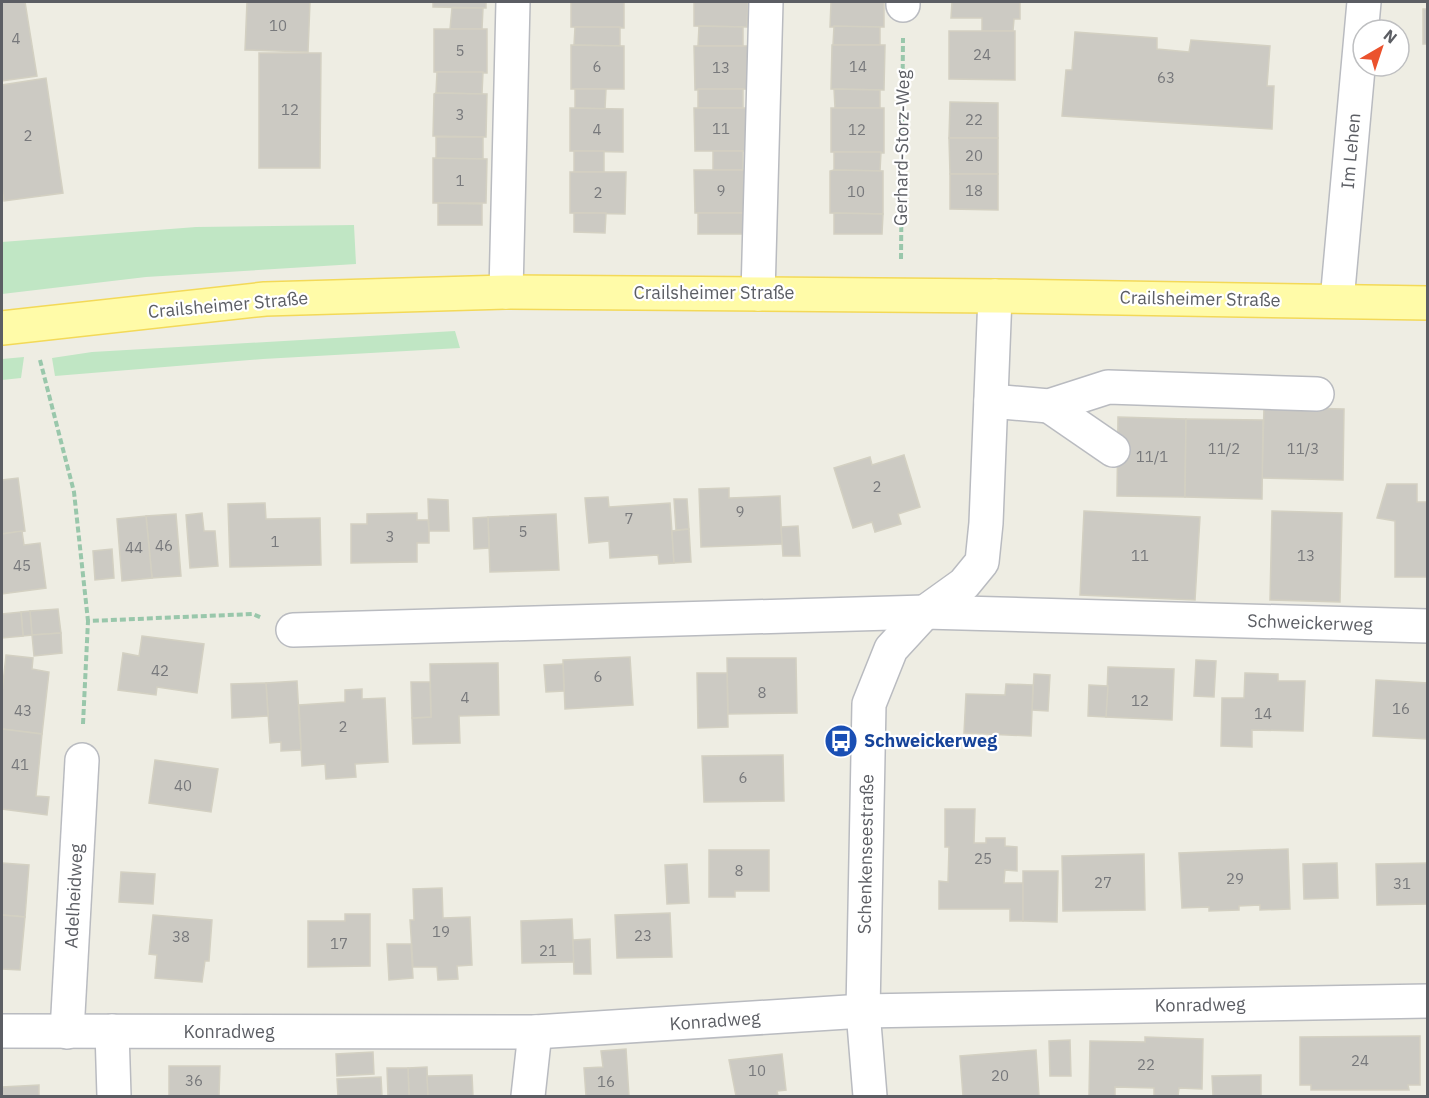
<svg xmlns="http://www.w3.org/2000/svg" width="1429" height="1098" viewBox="0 0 1429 1098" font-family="'IBM Plex Sans',sans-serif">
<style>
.green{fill:#c0e6c4}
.building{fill:#cccac3;stroke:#d3d0c2;stroke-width:1.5}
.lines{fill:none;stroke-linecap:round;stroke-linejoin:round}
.minor-casing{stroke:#b9bbc0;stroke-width:36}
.major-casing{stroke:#f3d958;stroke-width:36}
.path{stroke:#99c7ab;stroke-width:4;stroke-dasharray:6 3;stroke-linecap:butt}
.minor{stroke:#fff;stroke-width:33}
.major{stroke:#fffba8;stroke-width:33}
.labels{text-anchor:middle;stroke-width:4.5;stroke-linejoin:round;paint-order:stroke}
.number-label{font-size:15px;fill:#78797c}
.street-label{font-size:18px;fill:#5c5e64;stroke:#fff}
.transit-label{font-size:18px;font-weight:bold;fill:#164399;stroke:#fff;text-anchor:start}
</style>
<rect width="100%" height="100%" fill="#eeede3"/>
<!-- green -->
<g class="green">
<polygon points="354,225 356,264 146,277 2,294 2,242 196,227"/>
<polygon points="455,331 460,348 263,359 55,376 52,358 92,352"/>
<polygon points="24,357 21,378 2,380 2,359"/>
</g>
<!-- building -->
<g class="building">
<polygon points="2,2 25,2 37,76 2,81"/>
<polygon points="247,2 310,2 308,52 245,50"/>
<polygon points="433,2 486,2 486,8 433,7"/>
<polygon points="571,2 624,2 624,28 571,27"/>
<polygon points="694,2 748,2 747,27 694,26"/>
<polygon points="831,2 884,2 884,27 830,27"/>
<polygon points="952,2 1020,2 1020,19 1014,19 1013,31 982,31 982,18 951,18"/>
<polygon points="452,8 483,8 482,29 450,29"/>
<rect x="1423" y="9" width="5" height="35"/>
<polygon points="699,26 743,27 743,46 698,46"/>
<polygon points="834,26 880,27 880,45 833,45"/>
<polygon points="575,27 620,27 620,46 574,45"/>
<polygon points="434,29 487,29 487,73 434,72"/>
<polygon points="949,31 1015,31 1015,80 949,79"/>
<polygon points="1075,32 1157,38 1157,49 1189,52 1191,40 1270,46 1267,86 1274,86 1272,129 1062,116 1066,70 1072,70"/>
<polygon points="571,45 624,46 624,89 571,89"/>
<polygon points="832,45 885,45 884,90 831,89"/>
<polygon points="694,46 748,46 748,89 695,90"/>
<polygon points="259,53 321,53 320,168 259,168"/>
<polygon points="437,72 483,72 482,94 436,93"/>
<polygon points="46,78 63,193 4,201 2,187 2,85"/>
<polygon points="575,89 606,89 605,109 575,108"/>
<rect x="698" y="89" width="45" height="19"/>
<polygon points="834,89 880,90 880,108 835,108"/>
<polygon points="436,93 487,94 486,137 433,136 434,94"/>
<polygon points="950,102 998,103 998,138 949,138"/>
<polygon points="570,108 623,109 623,152 570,151"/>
<polygon points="694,108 748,108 748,151 695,151"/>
<polygon points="831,108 884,108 884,153 831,152"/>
<rect x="436" y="137" width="47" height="22"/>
<polygon points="949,138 998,138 998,174 950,174"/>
<rect x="574" y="151" width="30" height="21"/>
<rect x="713" y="151" width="30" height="19"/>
<polygon points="834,152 881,152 880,171 834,170"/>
<polygon points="433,158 487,159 486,203 433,203"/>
<polygon points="694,170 748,170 744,213 695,213"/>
<polygon points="834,170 883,171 883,214 830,213 830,171"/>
<polygon points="570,172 626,172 625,214 570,213"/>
<polygon points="950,174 998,174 998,210 950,209"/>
<polygon points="438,203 482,204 482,225 438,225"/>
<polygon points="574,213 606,213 605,233 574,232"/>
<rect x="698" y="213" width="46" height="21"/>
<polygon points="834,213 883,214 882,234 834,234"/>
<polygon points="1264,407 1344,409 1343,480 1262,478"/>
<polygon points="1118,417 1186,419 1185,497 1117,496"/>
<polygon points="1186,419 1263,420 1262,499 1185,497"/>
<polygon points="904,455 920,507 898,514 901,524 875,532 872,522 853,528 834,468 870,457 872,465"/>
<polygon points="18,478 25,531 2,534 2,480"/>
<polygon points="1387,484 1417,484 1417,502 1428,502 1428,577 1395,577 1395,521 1377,518"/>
<polygon points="729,488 729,498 780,496 782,544 701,547 699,489"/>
<polygon points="608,497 609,507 670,503 674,563 659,564 658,555 610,558 609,541 589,543 585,498"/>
<polygon points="428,499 448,500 449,531 429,531"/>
<polygon points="674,499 687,499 689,529 676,530"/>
<polygon points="265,503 266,519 320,518 321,565 230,567 228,504"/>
<polygon points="1084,511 1200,517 1195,600 1080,595"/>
<polygon points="1272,511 1342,513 1340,602 1270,600"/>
<polygon points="202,513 204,531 215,531 218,566 190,568 186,515"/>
<polygon points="417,513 417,520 428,520 429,531 429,543 417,543 417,562 351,563 351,524 367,524 367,514"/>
<polygon points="176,514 181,576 152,578 146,516"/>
<polygon points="556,514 559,570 490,572 488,517"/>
<polygon points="146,516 152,578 122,581 117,519"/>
<polygon points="488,517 489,548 474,549 473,518"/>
<polygon points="798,526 800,556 783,556 781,527"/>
<polygon points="689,529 691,562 674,563 672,531"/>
<polygon points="22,531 24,545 40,543 46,588 2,594 2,534"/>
<polygon points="112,549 114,578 95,580 93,551"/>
<polygon points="58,609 61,633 32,635 30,611"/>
<polygon points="30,611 32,635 23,636 21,612"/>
<polygon points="21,612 23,636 2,638 2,614"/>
<polygon points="61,633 62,653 34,656 32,635"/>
<polygon points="142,636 204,644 197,693 157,687 156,695 118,690 123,653 139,656"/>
<polygon points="6,655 33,658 32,669 49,672 42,734 2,729 2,693"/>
<polygon points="630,657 633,705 565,709 563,660"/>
<polygon points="727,658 796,658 797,713 728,714"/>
<polygon points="1196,660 1216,661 1214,697 1194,696"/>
<polygon points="498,663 499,715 459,716 460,743 413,744 412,718 431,717 430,664"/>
<polygon points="563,664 564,691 546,692 544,665"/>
<polygon points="1108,667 1174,669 1172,720 1106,717"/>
<polygon points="697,673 727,673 728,727 698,728"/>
<polygon points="1245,673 1278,674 1278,681 1305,681 1303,731 1252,730 1252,747 1221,746 1222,698 1244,698"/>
<polygon points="1034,674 1050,675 1048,711 1032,710"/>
<polygon points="1376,680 1428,683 1428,739 1373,736"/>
<polygon points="297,681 301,750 281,751 281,742 270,743 266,683"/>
<polygon points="411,682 430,682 431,717 412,718"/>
<polygon points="266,683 268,716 232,718 231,684"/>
<polygon points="1006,684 1033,685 1031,736 964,733 966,694 1005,695"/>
<polygon points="1089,685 1108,686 1106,717 1088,716"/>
<polygon points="362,689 362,699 385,698 388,762 355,764 356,777 326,779 325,764 302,766 299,705 345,702 345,690"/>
<polygon points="2,729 42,734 36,796 49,797 47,815 2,809"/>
<polygon points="783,755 784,801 704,802 702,756"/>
<polygon points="155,760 218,769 211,812 149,803"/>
<polygon points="945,809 975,809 974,843 986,843 986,838 1005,838 1005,846 1017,847 1017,871 1005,870 1004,883 1023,883 1023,921 1010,921 1010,909 939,909 939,881 948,882 949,847 945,847"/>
<polygon points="1288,849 1290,909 1260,910 1260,905 1239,906 1239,910 1209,911 1209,907 1182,908 1179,853"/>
<polygon points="709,850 769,850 769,891 735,891 735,897 709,897"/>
<polygon points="1144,854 1145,910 1063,911 1062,856"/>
<polygon points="2,863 29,865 25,917 2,915"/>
<polygon points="1337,863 1338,898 1304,899 1303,864"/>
<polygon points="1428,863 1428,904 1377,905 1376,864"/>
<polygon points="687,864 689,903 667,904 665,865"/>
<polygon points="1023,871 1058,871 1057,922 1023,921"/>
<polygon points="121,872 155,874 153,904 119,902"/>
<polygon points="442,888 443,918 470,917 472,965 457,966 458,979 438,980 437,967 413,967 410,920 414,920 413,889"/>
<polygon points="670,913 672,957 617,958 615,915"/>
<polygon points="345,914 370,914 370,966 308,967 308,921 345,921"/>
<polygon points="2,915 25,917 20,970 2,969"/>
<polygon points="153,915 212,920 209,961 205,961 202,982 155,978 157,955 149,954"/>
<polygon points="572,919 574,962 522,963 521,921"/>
<polygon points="590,939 591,974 574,974 573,940"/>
<polygon points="387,944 411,944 413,978 389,980"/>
<polygon points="1420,1036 1420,1085 1408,1085 1409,1090 1311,1090 1311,1085 1300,1085 1300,1037"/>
<polygon points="1145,1037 1203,1039 1202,1089 1179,1088 1178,1096 1154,1096 1154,1088 1115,1087 1115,1096 1089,1096 1090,1041 1145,1042"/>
<polygon points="1070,1040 1071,1076 1050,1076 1049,1041"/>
<polygon points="626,1049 629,1096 586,1096 584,1068 603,1067 601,1051"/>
<polygon points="1036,1050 1039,1096 963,1096 960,1056"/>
<polygon points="373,1052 374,1074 337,1076 336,1054"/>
<polygon points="782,1054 786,1090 777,1091 778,1096 736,1096 729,1060"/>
<polygon points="169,1066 220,1066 219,1096 169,1096"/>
<polygon points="427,1067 428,1096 409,1096 408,1068"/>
<polygon points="387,1068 408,1068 409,1096 388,1096"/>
<polygon points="472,1075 473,1096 428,1096 427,1076"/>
<polygon points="1261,1075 1261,1096 1213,1096 1212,1076"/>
<polygon points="381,1077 382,1096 338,1096 337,1079"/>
<polygon points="39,1085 39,1096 2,1096 2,1087"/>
</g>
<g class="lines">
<defs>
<g id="minor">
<polyline points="903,5 903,2"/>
<polyline points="506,292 513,2"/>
<polyline points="758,294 766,2"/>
<polyline points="1337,301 1364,2"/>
<polyline points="991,401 1049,406 1108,387 1317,394"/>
<polyline points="1049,406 1113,450"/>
<polyline points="293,630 925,612 1428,626"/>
<polyline points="2,1031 535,1032 863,1011 1428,1001"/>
<polyline points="112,1031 114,1096"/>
<polyline points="67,1032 82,760"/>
<polyline points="528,1096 535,1032"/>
<polyline points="870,1096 863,1011 869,704 891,649 925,612 964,584 982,562 986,523 995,296"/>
</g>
<polyline id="major" points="2,328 265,299 506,292 995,296 1428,303"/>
</defs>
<!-- minor casing -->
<use href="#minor" class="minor-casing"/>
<!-- major casing -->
<use href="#major" class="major-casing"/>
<!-- path -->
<g class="path">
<polyline points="901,259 903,38"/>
<polyline points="40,360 74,492 88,621"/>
<polyline points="83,724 88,621 253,614 262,618"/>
</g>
<!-- minor -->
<use href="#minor" class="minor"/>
<!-- major -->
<use href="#major" class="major"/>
</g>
<!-- icons -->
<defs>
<symbol id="bus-disc" viewBox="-11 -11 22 22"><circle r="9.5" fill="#1a4fb4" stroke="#fff"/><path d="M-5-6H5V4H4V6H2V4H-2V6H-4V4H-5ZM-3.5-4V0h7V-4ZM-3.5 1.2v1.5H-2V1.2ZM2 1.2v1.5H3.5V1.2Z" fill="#fff"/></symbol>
</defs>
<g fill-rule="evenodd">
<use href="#bus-disc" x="822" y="722" width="38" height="38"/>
</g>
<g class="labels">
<!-- number labels -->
<g class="number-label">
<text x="278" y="31">10</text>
<text x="16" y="44">4</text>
<text x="460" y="56">5</text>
<text x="982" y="60">24</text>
<text x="597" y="72">6</text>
<text x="858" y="72">14</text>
<text x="721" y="73">13</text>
<text x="1166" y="83">63</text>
<text x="290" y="115">12</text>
<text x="460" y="120">3</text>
<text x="974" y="125">22</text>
<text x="721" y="134">11</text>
<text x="597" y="135">4</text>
<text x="857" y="135">12</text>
<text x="28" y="141">2</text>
<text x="974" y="161">20</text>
<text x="460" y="186">1</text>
<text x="721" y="196">9</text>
<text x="974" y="196">18</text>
<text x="856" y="197">10</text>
<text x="598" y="198">2</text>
<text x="1224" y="454">11/2</text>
<text x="1303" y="454">11/3</text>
<text x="1152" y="462">11/1</text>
<text x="877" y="492">2</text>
<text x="740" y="517">9</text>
<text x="629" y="524">7</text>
<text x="523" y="537">5</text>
<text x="390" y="542">3</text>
<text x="275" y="547">1</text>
<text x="164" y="551">46</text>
<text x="134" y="553">44</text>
<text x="1140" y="561">11</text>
<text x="1306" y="561">13</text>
<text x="22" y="571">45</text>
<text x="160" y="676">42</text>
<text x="598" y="682">6</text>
<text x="762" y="698">8</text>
<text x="465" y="703">4</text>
<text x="1140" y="706">12</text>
<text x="1401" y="714">16</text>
<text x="23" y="716">43</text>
<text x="1263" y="719">14</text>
<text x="343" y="732">2</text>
<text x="20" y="770">41</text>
<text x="743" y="783">6</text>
<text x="183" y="791">40</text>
<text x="983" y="864">25</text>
<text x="739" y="876">8</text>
<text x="1235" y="884">29</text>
<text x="1103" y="888">27</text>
<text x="1402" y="889">31</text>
<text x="441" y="937">19</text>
<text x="643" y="941">23</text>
<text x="181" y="942">38</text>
<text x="339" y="949">17</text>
<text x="548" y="956">21</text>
<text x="1360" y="1066">24</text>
<text x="1146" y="1070">22</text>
<text x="757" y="1076">10</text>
<text x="1000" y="1081">20</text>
<text x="194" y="1086">36</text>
<text x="606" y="1087">16</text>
</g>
<!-- street labels -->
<g class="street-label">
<text transform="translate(902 148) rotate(-89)" y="6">Gerhard-Storz-Weg</text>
<text transform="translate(1351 151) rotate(-85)" y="6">Im Lehen</text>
<text x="714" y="299">Crailsheimer Straße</text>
<text transform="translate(1200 299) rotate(1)" y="6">Crailsheimer Straße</text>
<text transform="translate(228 305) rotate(-5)" y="6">Crailsheimer Straße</text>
<text transform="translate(1310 623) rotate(2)" y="6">Schweickerweg</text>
<text transform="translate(866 854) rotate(-89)" y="6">Schenkenseestraße</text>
<text transform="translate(74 896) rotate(-87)" y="6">Adelheidweg</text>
<text transform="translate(1200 1005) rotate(-1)" y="6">Konradweg</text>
<text transform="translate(715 1021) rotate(-4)" y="6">Konradweg</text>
<text x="229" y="1038">Konradweg</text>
</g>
<!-- transit labels -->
<g class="transit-label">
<text x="864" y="747">Schweickerweg</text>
</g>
</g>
<!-- border -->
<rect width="1429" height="1098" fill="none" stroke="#5c5e64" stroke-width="6"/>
<!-- north arrow -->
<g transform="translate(1381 48) rotate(39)"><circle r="28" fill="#ffffff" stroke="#bebfc1" stroke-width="1.5"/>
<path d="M0-4.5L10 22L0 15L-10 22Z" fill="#eb522d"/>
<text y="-9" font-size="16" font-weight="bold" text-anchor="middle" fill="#5c5e64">N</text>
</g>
</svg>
